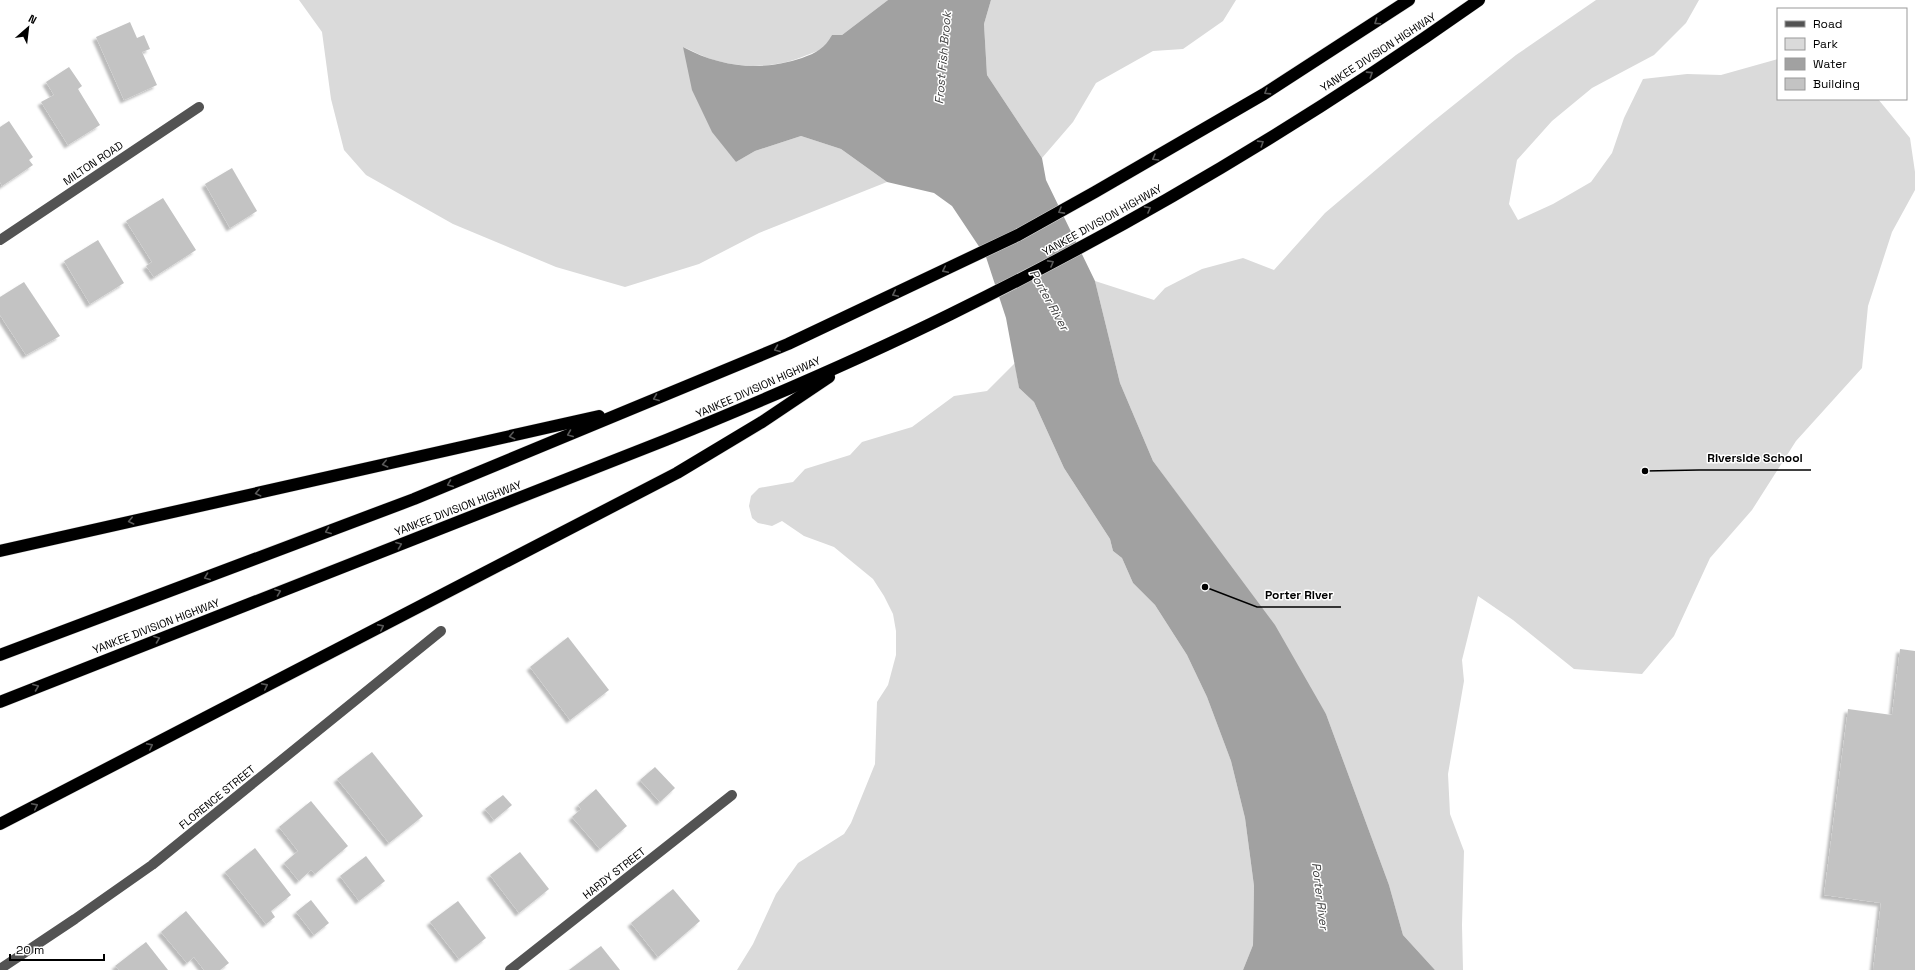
<svg xmlns="http://www.w3.org/2000/svg" width="1915" height="970" viewBox="0 0 1915 970" font-family="'Space Grotesk',sans-serif">
<style>
.green{fill:#dadada}
.water{fill:#a1a1a1}
.building{fill:#c3c3c3;filter:url(#shadow)}
.lines{fill:none;stroke-linecap:round;stroke-linejoin:round}
.highway-casing{stroke:#dbdbdb;stroke-width:13}
.minor{stroke:#535353;stroke-width:10}
.highway{stroke:#000;stroke-width:12}
.oneway{stroke:#595959}
.labels{text-anchor:middle;stroke-width:3;stroke-linejoin:round;paint-order:stroke}
.street-label{font-size:11px;fill:#000;stroke:#fff}
.water-label{font-size:12px;font-style:italic;fill:#424242;stroke:#fff}
.leader{fill:none;stroke:#000;stroke-width:1.5}
.callout-dot{fill:#000;stroke:#fff;stroke-width:1.5}
.callout-label{font-size:12px;text-anchor:middle;font-weight:bold;fill:#000;stroke:#fff;stroke-width:3;stroke-linejoin:round;paint-order:stroke}
</style>
<defs>
<filter id="shadow"><feDropShadow dx="-3.5" dy="3.5" stdDeviation="1" flood-color="#0004"/></filter>
</defs>
<rect width="100%" height="100%" fill="#fff"/>
<!-- green -->
<g class="green">
<path d="M 299,0 L 888,0 L 842,35 L 832,35 C 831,38 829,43 826,46 C 821,50 813,53 807,55 C 777,68 745,69 714,60 C 703,57 693,51 683,47 L 736,162 L 755,151 L 801,136 L 841,149 L 887,182 L 759,233 L 699,264 L 625,287 L 556,267 L 453,224 L 366,175 L 344,150 L 331,99 L 322,32 Z"/>
<polygon points="991,0 1236,0 1223,21 1183,49 1153,51 1096,83 1073,122 1042,158 987,75 984,24"/>
<polygon points="1596,0 1699,0 1686,23 1654,55 1592,88 1552,121 1517,160 1509,204 1518,220 1553,204 1591,182 1612,153 1624,118 1643,79 1687,74 1721,75 1778,59 1778,99 1878,99 1910,138 1915,172 1915,190 1892,232 1868,306 1862,368 1796,441 1752,510 1710,558 1674,636 1642,674 1574,669 1513,620 1478,596 1462,660 1464,681 1448,774 1450,814 1464,851 1462,925 1463,970 1435,970 1403,935 1389,885 1326,714 1205,532 1153,461 1120,383 1095,281 1154,300 1165,288 1202,269 1243,258 1274,270 1325,213 1430,124 1516,55"/>
<polygon points="1015,363 1019,388 1034,402 1064,468 1110,539 1113,551 1122,558 1133,583 1155,605 1187,655 1207,697 1231,761 1245,818 1254,886 1253,945 1243,970 737,970 753,944 776,894 798,863 844,834 851,823 875,764 877,702 888,685 896,655 896,631 893,614 884,596 873,579 834,547 804,536 782,521 772,526 758,523 752,518 749,506 751,496 759,488 793,482 805,469 850,455 862,442 912,427 954,396 987,391"/>
</g>
<!-- water -->
<path class="water" d="M 888,0 L 991,0 L 984,24 L 987,75 L 1042,158 L 1046,180 L 1095,281 L 1120,383 L 1153,461 L 1275,625 L 1326,714 L 1389,885 L 1403,935 L 1435,970 L 1243,970 L 1253,945 L 1254,886 L 1245,818 L 1231,761 L 1207,697 L 1187,655 L 1155,605 L 1133,583 L 1122,558 L 1113,551 L 1110,539 L 1064,468 L 1034,402 L 1019,388 L 1006,318 L 986,257 L 952,206 L 934,193 L 887,182 L 841,149 L 801,136 L 755,151 L 736,162 L 712,132 L 692,90 L 683,47 C 720,67 761,72 802,58 C 816,53 825,48 832,35 L 842,35 Z"/>
<!-- building -->
<g class="building">
<polygon points="130,22 137,38 144,35 150,49 142,52 157,85 124,100 96,37"/>
<polygon points="69,67 82,86 78,89 100,125 68,145 41,102 54,95 46,82"/>
<polygon points="9,121 33,157 29,160 33,165 2,186 0,182 0,127"/>
<polygon points="232,168 257,211 230,228 205,184"/>
<polygon points="163,198 196,250 154,277 146,266 152,262 126,221"/>
<polygon points="98,240 124,283 90,304 64,261"/>
<polygon points="24,282 60,336 26,355 0,315 0,297"/>
<polygon points="568,637 609,690 570,720 530,667"/>
<polygon points="1900,649 1915,651 1915,970 1873,970 1881,903 1824,895 1848,709 1892,715"/>
<polygon points="372,752 423,816 389,843 337,779"/>
<polygon points="655,767 675,788 660,802 640,780"/>
<polygon points="596,789 627,826 600,849 572,817 581,809 578,805"/>
<polygon points="503,795 512,805 494,820 485,809"/>
<polygon points="311,801 348,846 315,874 311,870 299,881 284,863 298,851 279,827"/>
<polygon points="255,848 291,895 271,911 275,917 266,924 225,872"/>
<polygon points="520,852 549,889 519,913 490,875"/>
<polygon points="366,856 385,881 359,901 340,876"/>
<polygon points="673,889 700,921 658,957 631,923"/>
<polygon points="311,900 329,923 314,935 296,912"/>
<polygon points="458,901 486,938 459,959 430,922"/>
<polygon points="186,911 229,963 220,970 204,970 194,957 187,963 161,932"/>
<polygon points="146,942 168,970 119,970 115,966"/>
<polygon points="601,946 620,970 569,970"/>
</g>
<g class="lines">
<defs>
<g id="highway">
<polyline points="0,551 599,416"/>
<polyline points="0,655 414,499 788,344 1018,235 1095,192 1264,94 1409,0"/>
<path d="M 0,702 L 666,440 C 762,401 858,360 951,314 C 1135,224 1312,118 1479,0"/>
<polyline points="0,824 677,473 762,422 829,377"/>
</g>
</defs>
<!-- highway casing -->
<use href="#highway" class="highway-casing"/>
<!-- minor -->
<g class="minor">
<polyline points="0,240 199,107"/>
<polyline points="0,969 75,919 152,865 441,631"/>
<polyline points="510,970 732,795"/>
</g>
<!-- highway -->
<use href="#highway" class="highway"/>
</g>
<!-- one-way arrows -->
<defs><path id="oneway-chevron" d="M-2-3.5L2.5 0L-2 3.5" fill="none" stroke-width="1.6" stroke-linecap="round" stroke-linejoin="round"/></defs>
<g class="oneway">
<use href="#oneway-chevron" transform="translate(1377 22) rotate(146)"/>
<use href="#oneway-chevron" transform="translate(1370 74) rotate(-33)"/>
<use href="#oneway-chevron" transform="translate(1267 92) rotate(148)"/>
<use href="#oneway-chevron" transform="translate(1261 143) rotate(-32)"/>
<use href="#oneway-chevron" transform="translate(1155 158) rotate(150)"/>
<use href="#oneway-chevron" transform="translate(1148 209) rotate(-29)"/>
<use href="#oneway-chevron" transform="translate(1061 211) rotate(151)"/>
<use href="#oneway-chevron" transform="translate(1051 263) rotate(-29)"/>
<use href="#oneway-chevron" transform="translate(945 270) rotate(154)"/>
<use href="#oneway-chevron" transform="translate(895 294) rotate(155)"/>
<use href="#oneway-chevron" transform="translate(777 349) rotate(158)"/>
<use href="#oneway-chevron" transform="translate(656 398) rotate(158)"/>
<use href="#oneway-chevron" transform="translate(570 434) rotate(158)"/>
<use href="#oneway-chevron" transform="translate(512 436) rotate(167)"/>
<use href="#oneway-chevron" transform="translate(385 464) rotate(167)"/>
<use href="#oneway-chevron" transform="translate(450 484) rotate(158)"/>
<use href="#oneway-chevron" transform="translate(258 493) rotate(167)"/>
<use href="#oneway-chevron" transform="translate(131 521) rotate(167)"/>
<use href="#oneway-chevron" transform="translate(328 531) rotate(159)"/>
<use href="#oneway-chevron" transform="translate(399 545) rotate(-21)"/>
<use href="#oneway-chevron" transform="translate(207 577) rotate(159)"/>
<use href="#oneway-chevron" transform="translate(278 592) rotate(-21)"/>
<use href="#oneway-chevron" transform="translate(381 627) rotate(-27)"/>
<use href="#oneway-chevron" transform="translate(157 639) rotate(-21)"/>
<use href="#oneway-chevron" transform="translate(265 686) rotate(-27)"/>
<use href="#oneway-chevron" transform="translate(36 687) rotate(-22)"/>
<use href="#oneway-chevron" transform="translate(150 746) rotate(-27)"/>
<use href="#oneway-chevron" transform="translate(35 806) rotate(-27)"/>
</g>
<g class="labels">
<!-- street labels -->
<g class="street-label">
<text transform="translate(1378 52) rotate(-33)" y="4">YANKEE DIVISION HIGHWAY</text>
<text transform="translate(93 163) rotate(-34)" y="4">MILTON ROAD</text>
<text transform="translate(1102 220) rotate(-29)" y="4">YANKEE DIVISION HIGHWAY</text>
<text transform="translate(758 387) rotate(-24)" y="4">YANKEE DIVISION HIGHWAY</text>
<text transform="translate(458 508) rotate(-21)" y="4">YANKEE DIVISION HIGHWAY</text>
<text transform="translate(156 626) rotate(-21)" y="4">YANKEE DIVISION HIGHWAY</text>
<text transform="translate(217 797) rotate(-39)" y="4">FLORENCE STREET</text>
<text transform="translate(614 873) rotate(-38)" y="4">HARDY STREET</text>
</g>
<!-- water labels -->
<g class="water-label">
<text transform="translate(943 58) rotate(-85)" y="4">Frost Fish Brook</text>
<text transform="translate(1049 300) rotate(61)" y="4">Porter River</text>
<text transform="translate(1320 896) rotate(83)" y="4">Porter River</text>
</g>
</g>
<!-- callouts -->
<path class="leader" d="M1645 471L1699 470H1811M1205 587L1257 607H1341"/>
<g class="callout-dot">
<circle cx="1645" cy="471" r="4"/>
<circle cx="1205" cy="587" r="4"/>
</g>
<g class="callout-label">
<text x="1755" y="462">Riverside School</text>
<text x="1299" y="599">Porter River</text>
</g>
<!-- legend -->
<rect x="1777" y="8" width="130" height="92" fill="#ffffff" stroke="#999999"/>
<rect x="1785" y="21" width="20" height="6" fill="#535353" stroke="#999999"/>
<text x="1813" y="28" font-size="12" fill="#000000">Road</text>
<rect x="1785" y="38" width="20" height="12" fill="#dadada" stroke="#999999"/>
<text x="1813" y="48" font-size="12" fill="#000000">Park</text>
<rect x="1785" y="58" width="20" height="12" fill="#a1a1a1" stroke="#999999"/>
<text x="1813" y="68" font-size="12" fill="#000000">Water</text>
<rect x="1785" y="78" width="20" height="12" fill="#c3c3c3" stroke="#999999"/>
<text x="1813" y="88" font-size="12" fill="#000000">Building</text>
<!-- north arrow -->
<g transform="translate(28 28) rotate(28)" stroke="#ffffff" stroke-width="3" paint-order="stroke">
<path d="M0-3L7 15L0 10L-7 15Z" fill="#000000"/>
<text y="-6" font-size="11" font-weight="bold" text-anchor="middle" fill="#000000">N</text>
</g>
<!-- scale -->
<path d="M10 954v6h94v-6" fill="none" stroke="#000000" stroke-width="2"/>
<text x="16" y="954" font-size="12" fill="#000000" stroke="#ffffff" stroke-width="3" paint-order="stroke">20 m</text>
</svg>
